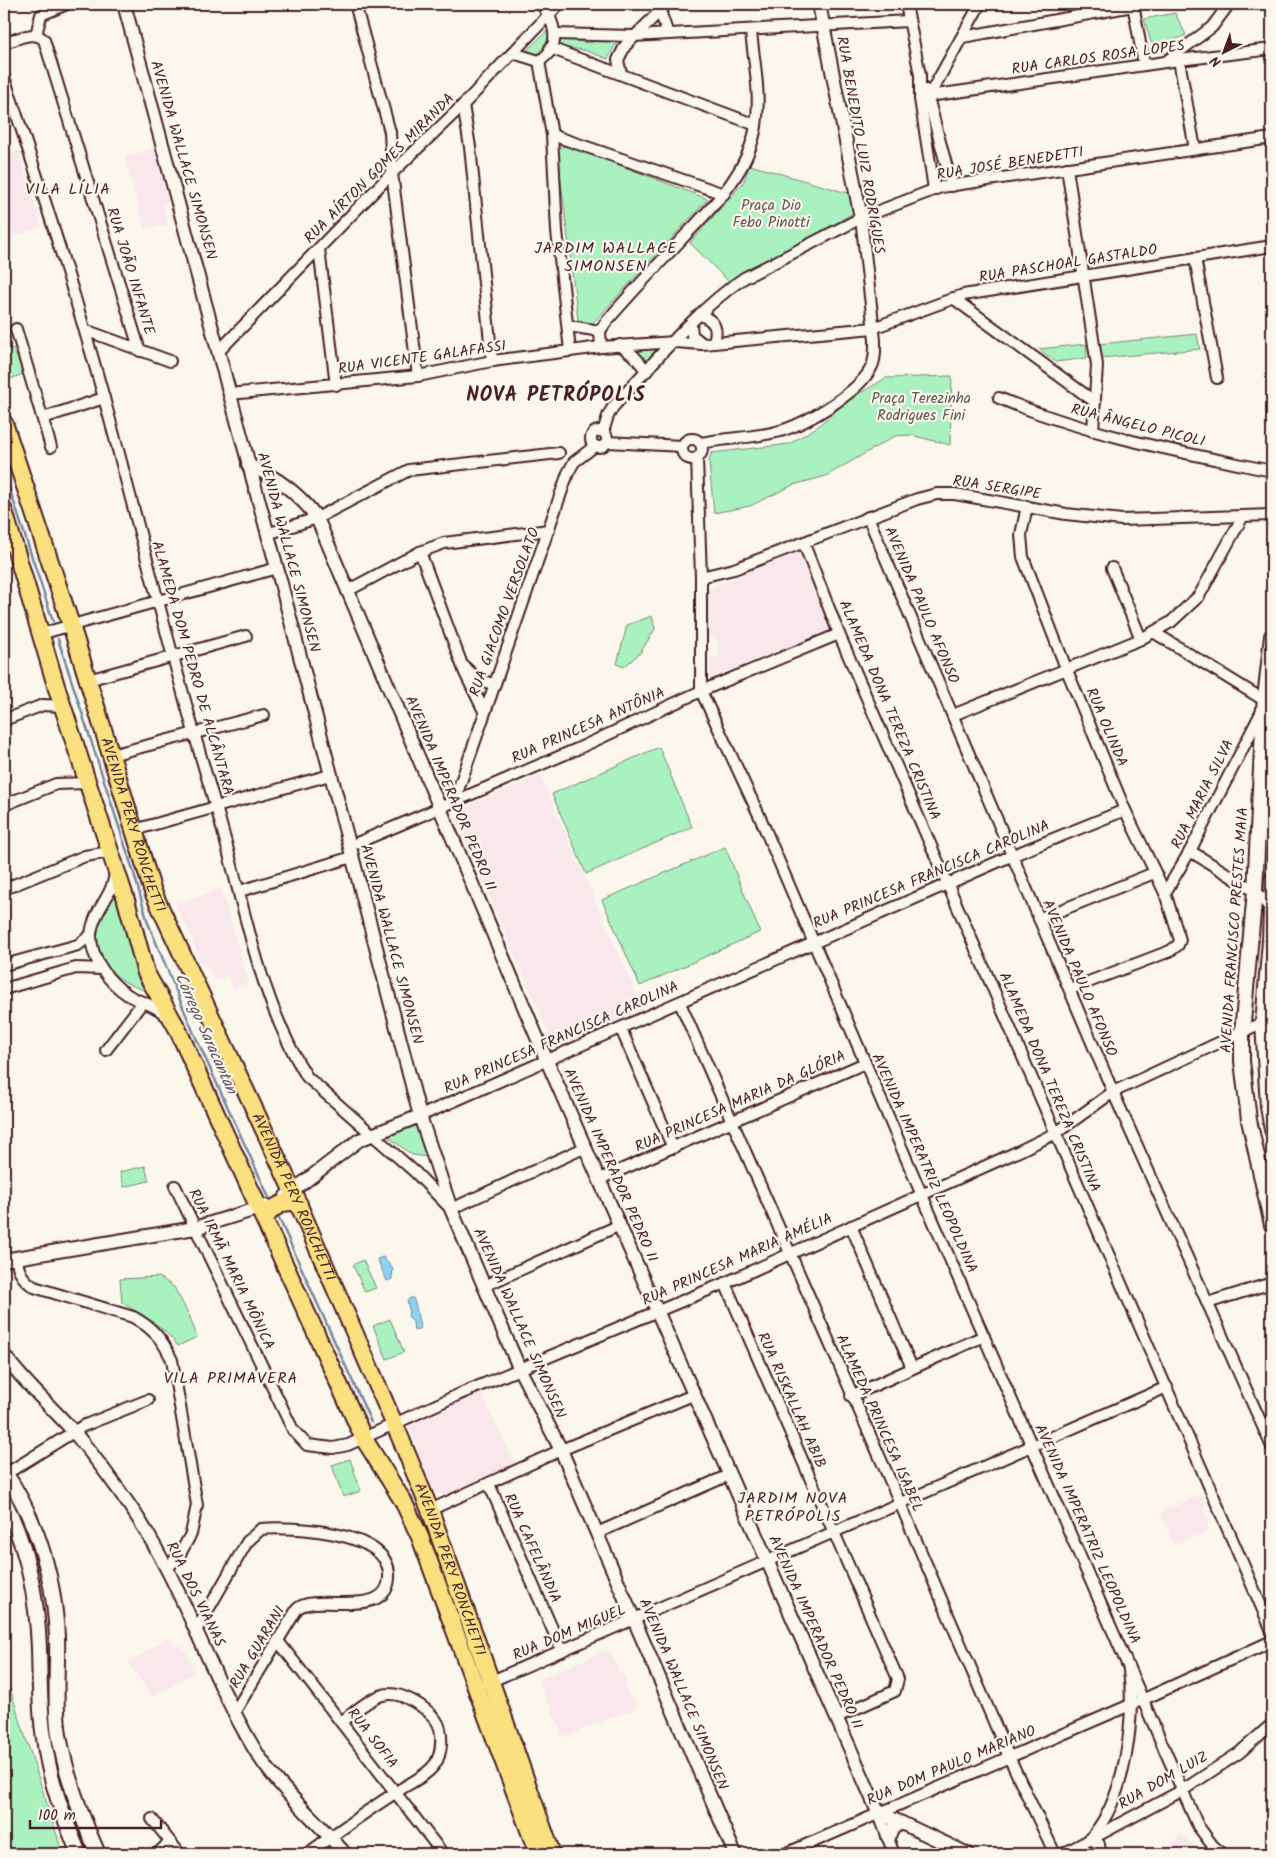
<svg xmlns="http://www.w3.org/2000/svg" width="1276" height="1858" viewBox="0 0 1276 1858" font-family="Kalam,sans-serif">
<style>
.built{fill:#f8e8eb}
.green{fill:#a9f2c0;stroke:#7a8876}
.water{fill:#8ed1f0;stroke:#738aa1}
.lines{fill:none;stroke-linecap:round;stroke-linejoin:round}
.stream{stroke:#738aa1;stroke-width:2.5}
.minor-casing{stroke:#4a1f2b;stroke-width:14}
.tertiary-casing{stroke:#4a1f2b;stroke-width:16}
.secondary-casing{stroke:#4a1f2b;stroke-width:18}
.primary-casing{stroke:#4a1f2b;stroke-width:20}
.minor{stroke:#fbf7ec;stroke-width:10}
.tertiary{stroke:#fbf7ec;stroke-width:12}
.secondary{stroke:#fbf7ec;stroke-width:14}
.primary{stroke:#fbe080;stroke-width:16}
.labels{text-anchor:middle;stroke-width:4.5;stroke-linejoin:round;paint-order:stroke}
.street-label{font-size:15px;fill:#4a1f2b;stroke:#fbf7ec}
.park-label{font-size:15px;fill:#625450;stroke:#fbf7ec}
.neighbourhood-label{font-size:16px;letter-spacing:1px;fill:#4a1f2b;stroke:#fbf7ec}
.water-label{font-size:16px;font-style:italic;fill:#5e5466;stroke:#fbf7ec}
.district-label{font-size:20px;font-weight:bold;letter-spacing:1px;fill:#4a1f2b;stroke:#fbf7ec}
</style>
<rect width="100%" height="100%" fill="#fbf7ec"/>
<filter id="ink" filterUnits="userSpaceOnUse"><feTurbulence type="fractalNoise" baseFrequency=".02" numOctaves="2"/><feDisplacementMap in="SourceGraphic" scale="10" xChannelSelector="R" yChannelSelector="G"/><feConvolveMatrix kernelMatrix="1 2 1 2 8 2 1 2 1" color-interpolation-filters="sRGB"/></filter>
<g filter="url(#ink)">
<!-- built -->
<g class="built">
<polygon points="154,148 168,201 163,204 168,224 145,229 125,157"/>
<polygon points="19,151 42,227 4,239 4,155"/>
<polygon points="800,552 833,630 710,678 710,659 718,656 717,639 706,635 708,588"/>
<polygon points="540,775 643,1009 560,1046 553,1043 456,819 459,810"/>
<polygon points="221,889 249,982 233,988 228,976 214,980 209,968 200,962 193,940 175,904"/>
<polygon points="480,1391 516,1466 443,1495 436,1493 429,1484 409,1424"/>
<polygon points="1204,1493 1204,1506 1210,1524 1207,1526 1209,1531 1174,1545 1160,1513"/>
<polygon points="169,1637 176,1648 181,1644 192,1663 190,1665 195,1672 153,1697 128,1663"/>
<polygon points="606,1650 611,1653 620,1673 625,1676 626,1690 628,1695 634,1698 638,1707 564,1737 538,1680"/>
<polygon points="1180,1834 1205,1854 1164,1854"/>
</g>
<!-- green -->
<g class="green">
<polygon points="1175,13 1186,35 1158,47 1151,42 1144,19"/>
<polygon points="549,29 553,35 536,56 525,52"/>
<polygon points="559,37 588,43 605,39 617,42 608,59 584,50 557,47"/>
<polygon points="567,145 708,199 591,325 578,320 557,149"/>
<polygon points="750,165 851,194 854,213 745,273 731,284 690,243 743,183"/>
<polygon points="1197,334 1200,349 1101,358 1099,344"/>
<polygon points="666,343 649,364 629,346"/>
<polygon points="1086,344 1087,358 1056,362 1039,349"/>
<polygon points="13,348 24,374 4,381 4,352"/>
<polygon points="952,376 950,445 911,435 895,436 826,476 793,485 750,506 714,513 709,462 711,453 789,444 817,427 850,399 886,378"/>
<polygon points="652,616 655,629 640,653 624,667 617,664 627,625"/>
<polygon points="659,747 692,827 586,874 552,794"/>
<polygon points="725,847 760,932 640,986 602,900"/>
<path d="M 115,894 L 145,990 C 116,983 93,959 98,928 C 99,923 98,917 100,912 C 103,906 110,899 115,894 Z"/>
<polygon points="416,1123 427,1157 412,1155 386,1135"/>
<polygon points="145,1166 149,1181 124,1187 120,1172"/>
<polygon points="363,1260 376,1288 365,1292 353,1265"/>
<path d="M 159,1277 L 174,1287 L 190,1317 L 197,1337 L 178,1346 C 163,1326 143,1315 122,1303 L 120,1279 Z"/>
<polygon points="390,1319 404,1352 387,1359 373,1326"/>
<polygon points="350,1459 361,1491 343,1497 332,1465"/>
<polygon points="4,1670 62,1851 51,1854 4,1854"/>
</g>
<!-- water -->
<g class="water">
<polygon points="383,1257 393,1269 392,1279 387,1281 377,1259"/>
<path d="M 410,1298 L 413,1298 C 418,1309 417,1318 421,1328 L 414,1331 L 413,1322 L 408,1316 L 409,1309 L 407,1301 Z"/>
</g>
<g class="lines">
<!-- stream -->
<g class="stream">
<polyline points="4,472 53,621"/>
<polyline points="58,639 133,870 148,923 192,1029 271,1202"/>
<polyline points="277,1214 371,1422"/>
</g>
<defs>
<g id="minor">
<polyline points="906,4 920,75 920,99 934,189"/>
<polyline points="1133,4 1144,65"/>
<polyline points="357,11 390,132 392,173 418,376"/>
<polyline points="660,11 668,34"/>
<polyline points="555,34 633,36 909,21"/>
<polyline points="36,35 41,15 67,4"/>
<polyline points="963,37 1133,6"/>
<path d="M 4,43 C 16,40 34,29 44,40 L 140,351"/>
<polyline points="550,48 756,125"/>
<polyline points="513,53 539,61"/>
<polyline points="1168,60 1212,27 1229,4"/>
<polyline points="1179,60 1195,149"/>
<polyline points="539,61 552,135 557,231 570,351"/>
<path d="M 539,61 C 563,47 555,21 541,4"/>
<polyline points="621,74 618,60 625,46 667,4"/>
<path d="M 4,77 C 40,183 74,290 104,398 C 141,533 174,670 215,804 C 243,895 256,995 307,1077 L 416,1173 L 451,1209 L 586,1147"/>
<polyline points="926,90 952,186"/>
<polyline points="929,96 1179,60 1272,49"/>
<polyline points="926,97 929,96 980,4"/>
<polyline points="463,105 470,147 492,361"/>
<polyline points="552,135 724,194"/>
<polyline points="1067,168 1097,365 1093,431"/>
<polyline points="319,249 336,385"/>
<polyline points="1195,258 1217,378"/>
<polyline points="953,298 1095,402"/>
<path d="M 701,315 C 715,321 719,329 713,343"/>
<polyline points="691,325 692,335 703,344 873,328 963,295 1272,246"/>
<polyline points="569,326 600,331"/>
<polyline points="16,329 51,447"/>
<polyline points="85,330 170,361"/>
<polyline points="620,345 634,356 647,371"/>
<path d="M 601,347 L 600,331 L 606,322 C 630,294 655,268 680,241 C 712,207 748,174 756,126 C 761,95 754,62 751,32"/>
<polyline points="218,352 392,173 463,105 559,4"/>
<polyline points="229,394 418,376 492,361 601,347 675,342 702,344"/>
<path d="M 999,398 C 1087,435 1179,452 1272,471"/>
<polyline points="43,418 104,398"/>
<circle cx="599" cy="439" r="8"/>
<path d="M 603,432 L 608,416 L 613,407 C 653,364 696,310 744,278 L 861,218 L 941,187 L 1272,138"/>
<circle cx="692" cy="449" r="10"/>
<polyline points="607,442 682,446"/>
<path d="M 701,443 C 726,438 752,438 776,432 C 803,426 856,394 870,370 C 876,361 875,349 875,340 L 861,218"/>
<polyline points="697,458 701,577 701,691 759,815 918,1186 1198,1826 1213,1846 1223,1854"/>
<polyline points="1027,506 1021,535 1023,557 1066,668 1125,810 1165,893 1180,940 1178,945 1170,951 1070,989"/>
<polyline points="868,517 1113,1092 1272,1447"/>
<polyline points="267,534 317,518 409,470 559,453"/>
<polyline points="804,544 839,634 1272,1631"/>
<polyline points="420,552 465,673 484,711"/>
<polyline points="1112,568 1141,639"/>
<polyline points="701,577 734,569 917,499 937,494 955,494 1066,514 1122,520 1272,515"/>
<polyline points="347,591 420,552 444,543 549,530"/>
<polyline points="1155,633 1264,700"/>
<polyline points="40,634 277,568"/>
<polyline points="465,667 477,679 493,684"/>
<polyline points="88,680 246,636"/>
<polyline points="953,715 1141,639 1171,622 1199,596 1243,516"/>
<polyline points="4,720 43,705 62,706"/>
<polyline points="111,755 264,715"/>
<polyline points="455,799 568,473 574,462 595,446"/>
<polyline points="4,805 56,784 87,783"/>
<polyline points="134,830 330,775"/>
<polyline points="350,846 577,749 701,691 839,634"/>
<polyline points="1190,851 1255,891 1272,910"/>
<path d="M 115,873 C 113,896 93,911 91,934 C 90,958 109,983 128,995 C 140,1003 156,1004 165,1015"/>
<polyline points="4,889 85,856 110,852"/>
<polyline points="240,891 352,857"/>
<polyline points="1165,893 1190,851 1262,711"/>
<polyline points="1039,919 1154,873"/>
<polyline points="4,965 78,945 91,935"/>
<polyline points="4,989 76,968 102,969"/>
<polyline points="680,1003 900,1503 1009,1757 1055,1854"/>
<polyline points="621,1029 673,1148"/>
<polyline points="106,1050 143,1002"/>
<polyline points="420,1116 1011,856 1125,810"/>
<polyline points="600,1179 865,1063"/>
<polyline points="175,1186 293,1430 307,1445 333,1448 348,1445 460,1394 725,1283 1017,1152 1056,1133 1113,1092 1272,1018"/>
<polyline points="851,1226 912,1368"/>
<path d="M 16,1258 C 19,1272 22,1279 34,1287 L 133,1317 C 153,1328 163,1340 172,1360 L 197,1505 L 191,1534 L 181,1552 L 168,1568"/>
<polyline points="725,1283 898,1679 895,1691 837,1717"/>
<polyline points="484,1286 620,1225"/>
<polyline points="1207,1303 1272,1283"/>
<polyline points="851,1396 984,1336"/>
<polyline points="4,1475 83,1426 148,1400"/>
<polyline points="489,1484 562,1651"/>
<polyline points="430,1510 561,1450 693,1395"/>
<polyline points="597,1533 729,1475"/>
<path d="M 197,1629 L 247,1542 L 261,1529 C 292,1526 386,1531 389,1573 C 392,1623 315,1591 297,1609 L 234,1713"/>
<polyline points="278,1641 443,1854"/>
<polyline points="487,1683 1167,1387"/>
<polyline points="878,1812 894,1854"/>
<polyline points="152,1819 180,1854"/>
<path d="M 1093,1835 C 1126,1796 1135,1720 1129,1670"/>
<polyline points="1090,1838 1099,1844 1100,1854"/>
<polyline points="157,1854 170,1842"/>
<path d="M 307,1854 C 336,1833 365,1812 395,1793 C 407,1784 426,1777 435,1764 C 442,1754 444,1731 436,1720 C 426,1707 400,1690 383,1695 C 368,1699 354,1713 341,1722"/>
<polyline points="785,1854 1144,1699 1272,1641"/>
<polyline points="1063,1854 1183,1790 1239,1753 1272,1724"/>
</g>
<g id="tertiary">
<polyline points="124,4 277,568 420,1116 451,1209 520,1370 561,1450 735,1854"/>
<polyline points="819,4 861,218"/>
<path d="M 248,465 C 277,477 299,493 317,518 L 547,1061 L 878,1812 L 968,1854"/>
<polyline points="286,1196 359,1140 420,1116"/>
<polyline points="4,1260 195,1228 266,1206"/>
<path d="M 4,1355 C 24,1383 50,1405 73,1431 C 95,1457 115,1484 134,1512 C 183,1586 208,1670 252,1745 C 276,1787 314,1817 345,1854"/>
<polyline points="888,1837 894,1827 902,1823"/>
</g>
<g id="secondary">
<polyline points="1272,636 1264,708 1255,891 1242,1033 1242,1061 1249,1120 1272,1225"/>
<polyline points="1272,880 1270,941 1263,1023 1268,1107 1272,1130"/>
<path d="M 4,1471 C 37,1520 54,1576 57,1636 C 58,1669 54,1702 59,1735 C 66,1777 81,1816 98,1854"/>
<path d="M 4,1501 C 27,1546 37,1597 39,1648 C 40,1678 39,1708 44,1738 C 49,1779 63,1816 79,1854"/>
</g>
<g id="primary">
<path id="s1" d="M 4,423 L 71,625 L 153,892 L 293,1192 L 400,1437 L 430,1510 L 552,1854"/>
<polyline points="4,511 57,689 126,900 146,973 177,1028 364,1439 403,1501 420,1537 538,1854"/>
<path d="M 265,1220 C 269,1208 287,1198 299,1204"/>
</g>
</defs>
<!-- minor casing -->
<use href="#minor" class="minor-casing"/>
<!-- tertiary casing -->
<use href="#tertiary" class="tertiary-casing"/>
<!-- secondary casing -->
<use href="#secondary" class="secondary-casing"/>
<!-- primary casing -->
<use href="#primary" class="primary-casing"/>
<!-- minor -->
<use href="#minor" class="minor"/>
<!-- tertiary -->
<use href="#tertiary" class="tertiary"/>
<!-- secondary -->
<use href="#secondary" class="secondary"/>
<!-- primary -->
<use href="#primary" class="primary"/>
</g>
</g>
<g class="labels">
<!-- street labels -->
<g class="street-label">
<text transform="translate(1098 57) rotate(-8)" y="5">RUA CARLOS ROSA LOPES</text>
<text transform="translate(861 145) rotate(80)" y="5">RUA BENEDITO LUIZ RODRIGUES</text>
<text transform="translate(184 160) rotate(74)" y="5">AVENIDA WALLACE SIMONSEN</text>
<text transform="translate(1010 163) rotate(-9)" y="5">RUA JOSÉ BENEDETTI</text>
<text transform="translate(379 168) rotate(-45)" y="5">RUA AÍRTON GOMES MIRANDA</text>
<text transform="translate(1068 263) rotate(-9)" y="5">RUA PASCHOAL GASTALDO</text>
<text transform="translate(131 271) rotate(73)" y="5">RUA JOÃO INFANTE</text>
<text transform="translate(422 357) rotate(-8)" y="5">RUA VICENTE GALAFASSI</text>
<text transform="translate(1138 425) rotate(14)" y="5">RUA ÂNGELO PICOLI</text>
<text transform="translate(997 487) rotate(9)" y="5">RUA SERGIPE</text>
<text transform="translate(289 552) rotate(75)" y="5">AVENIDA WALLACE SIMONSEN</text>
<text transform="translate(922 605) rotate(67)" y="5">AVENIDA PAULO AFONSO</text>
<text transform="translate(504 612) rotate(-70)" y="5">RUA GIACOMO VERSOLATO</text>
<text transform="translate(193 668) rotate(74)" y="5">ALAMEDA DOM PEDRO DE ALCÂNTARA</text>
<text transform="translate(890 710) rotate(67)" y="5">ALAMEDA DONA TEREZA CRISTINA</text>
<text transform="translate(588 725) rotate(-24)" y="5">RUA PRINCESA ANTÔNIA</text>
<text transform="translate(1107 727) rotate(67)" y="5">RUA OLINDA</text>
<text transform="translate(451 793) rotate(67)" y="5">AVENIDA IMPERADOR PEDRO II</text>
<text transform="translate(1202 794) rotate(-63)" y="5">RUA MARIA SILVA</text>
<text dy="5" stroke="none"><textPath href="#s1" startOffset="422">AVENIDA PERY RONCHETTI</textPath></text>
<text transform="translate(931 874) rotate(-23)" y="5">RUA PRINCESA FRANCISCA CAROLINA</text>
<text transform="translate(1234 930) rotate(-86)" y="5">AVENIDA FRANCISCO PRESTES MAIA</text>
<text transform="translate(392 944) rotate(75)" y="5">AVENIDA WALLACE SIMONSEN</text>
<text transform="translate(1080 978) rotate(67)" y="5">AVENIDA PAULO AFONSO</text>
<text transform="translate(561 1037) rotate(-24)" y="5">RUA PRINCESA FRANCISCA CAROLINA</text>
<text transform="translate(1050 1082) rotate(67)" y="5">ALAMEDA DONA TEREZA CRISTINA</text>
<text transform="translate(740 1101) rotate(-24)" y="5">RUA PRINCESA MARIA DA GLÓRIA</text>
<text transform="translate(925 1163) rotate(66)" y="5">AVENIDA IMPERATRIZ LEOPOLDINA</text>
<text transform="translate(611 1165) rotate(66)" y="5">AVENIDA IMPERADOR PEDRO II</text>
<text dy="5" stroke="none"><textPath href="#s1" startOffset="828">AVENIDA PERY RONCHETTI</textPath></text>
<text transform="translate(737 1259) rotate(-24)" y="5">RUA PRINCESA MARIA AMÉLIA</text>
<text transform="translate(232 1269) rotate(64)" y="5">RUA IRMÃ MARIA MÔNICA</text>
<text transform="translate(520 1323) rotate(66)" y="5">AVENIDA WALLACE SIMONSEN</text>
<text transform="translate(792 1400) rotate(66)" y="5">RUA RISKALLAH ABIB</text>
<text transform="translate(880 1423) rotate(66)" y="5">ALAMEDA PRINCESA ISABEL</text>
<text transform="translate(1088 1534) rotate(66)" y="5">AVENIDA IMPERATRIZ LEOPOLDINA</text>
<text transform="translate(533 1548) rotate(66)" y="5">RUA CAFELÂNDIA</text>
<text dy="5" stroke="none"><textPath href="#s1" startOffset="1232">AVENIDA PERY RONCHETTI</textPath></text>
<text transform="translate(196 1594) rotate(64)" y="5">RUA DOS VIANAS</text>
<text transform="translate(569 1632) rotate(-23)" y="5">RUA DOM MIGUEL</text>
<text transform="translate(816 1632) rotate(66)" y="5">AVENIDA IMPERADOR PEDRO II</text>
<text transform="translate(257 1647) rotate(-59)" y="5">RUA GUARANI</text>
<text transform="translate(684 1694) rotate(67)" y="5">AVENIDA WALLACE SIMONSEN</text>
<text transform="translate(373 1738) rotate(52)" y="5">RUA SOFIA</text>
<text transform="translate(951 1765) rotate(-23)" y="5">RUA DOM PAULO MARIANO</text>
<text transform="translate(1163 1780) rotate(-30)" y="5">RUA DOM LUIZ</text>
</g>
<!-- park labels -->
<g class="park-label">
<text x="771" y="210">Praça Dio<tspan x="771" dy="17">Febo Pinotti</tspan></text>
<text x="921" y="403">Praça Terezinha<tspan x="921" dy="17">Rodrigues Fini</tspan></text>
</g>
<!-- neighbourhood labels -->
<g class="neighbourhood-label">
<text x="68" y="194">VILA LÍLIA</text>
<text x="606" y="253">JARDIM WALLACE<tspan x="606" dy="18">SIMONSEN</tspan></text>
<text x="231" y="1383">VILA PRIMAVERA</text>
<text x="793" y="1503">JARDIM NOVA<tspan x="793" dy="18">PETRÓPOLIS</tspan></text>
</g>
<!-- water labels -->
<g class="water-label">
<text transform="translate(207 1033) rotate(66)" y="6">Córrego Saracantan</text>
</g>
<!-- district labels -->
<g class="district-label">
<text x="556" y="401">NOVA PETRÓPOLIS</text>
</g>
</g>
<!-- margin -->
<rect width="1276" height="1858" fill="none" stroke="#fbf7ec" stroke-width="20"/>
<rect x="10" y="10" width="1256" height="1838" fill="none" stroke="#4a1f2b" stroke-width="2" filter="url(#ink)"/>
<!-- north arrow -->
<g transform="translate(1224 52) rotate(222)" stroke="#fbf7ec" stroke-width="4" paint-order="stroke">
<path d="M0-4L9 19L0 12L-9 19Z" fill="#4a1f2b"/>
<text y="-8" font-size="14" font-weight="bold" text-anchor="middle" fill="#4a1f2b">N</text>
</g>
<!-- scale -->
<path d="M30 1820v8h131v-8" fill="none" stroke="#4a1f2b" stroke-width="2.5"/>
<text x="38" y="1820" font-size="15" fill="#4a1f2b" stroke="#fbf7ec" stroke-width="4" paint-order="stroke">100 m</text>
</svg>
